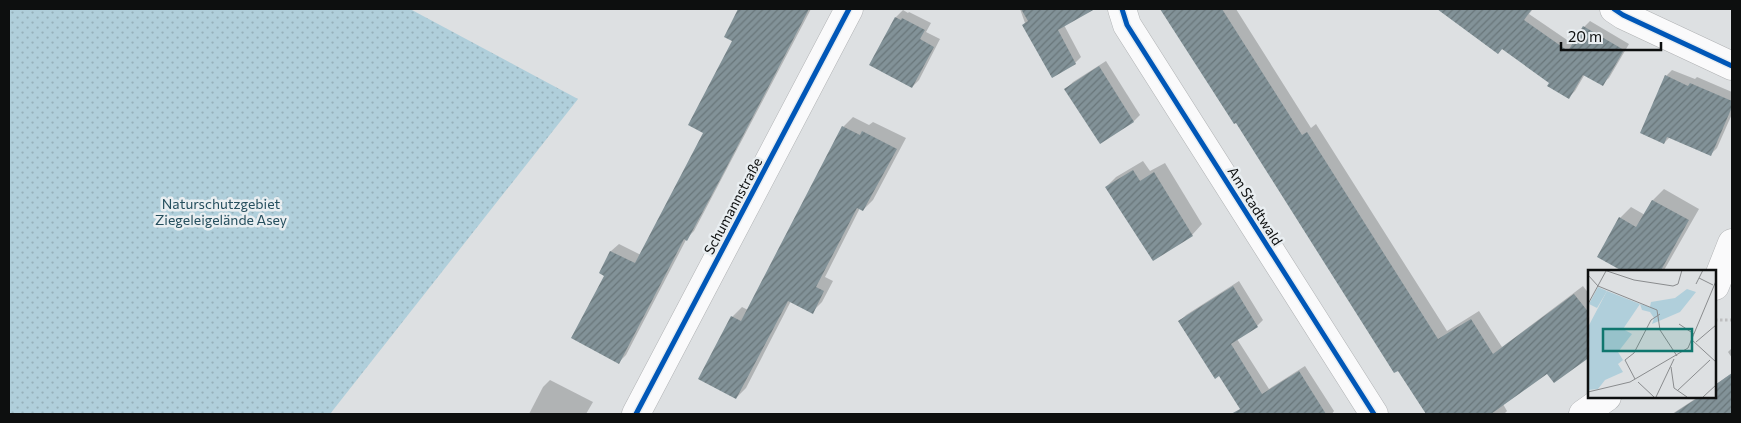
<svg xmlns="http://www.w3.org/2000/svg" width="1741" height="423" viewBox="0 0 1741 423" font-family="Commissioner,sans-serif">
<style>
.park{fill:url(#park-dots)}
.shadow{fill:#0003}
.building{fill:url(#building-hatch)}
.lines{fill:none;stroke-linecap:round;stroke-linejoin:round}
.street-casing{stroke:#b0b2b4;stroke-width:29}
.secondary-casing{stroke:#b0b2b4;stroke-width:29}
.path{stroke:#bebebf;stroke-width:3;stroke-dasharray:2.5 2.5;stroke-linecap:butt}
.street{stroke:#fafafb;stroke-width:28}
.secondary{stroke:#fafafb;stroke-width:28}
.cycleway-casing{stroke:#e9eef1;stroke-width:8}
.cycleway{stroke:#0057b8;stroke-width:5}
.labels{text-anchor:middle;stroke-width:5;stroke-linejoin:round;paint-order:stroke}
.park-label{font-size:14px;fill:#264f5e;stroke:#e9eef1}
.street-label{font-size:14px;fill:#0d0f0f;stroke:#e9eef1}
.inset-road{fill:none;stroke:#8a8c8e;stroke-width:1}
.view{fill:#0f766e;fill-opacity:0.15;stroke:#0f766e;stroke-width:2.5}
.inset-edge{fill:none;stroke:#0d0f0f;stroke-width:2.5}
</style>
<defs>
<pattern id="park-dots" width="8" height="8" patternUnits="userSpaceOnUse" patternTransform="scale(1.25)"><rect width="8" height="8" fill="#b0cfdb"/><path d="M2 2h.1M6 6h.1" fill="none" stroke="#96b1bb" stroke-width="1.8" stroke-linecap="round"/></pattern>
<pattern id="building-hatch" width="6" height="6" patternUnits="userSpaceOnUse" patternTransform="scale(1.25)"><rect width="6" height="6" fill="#829298"/><path d="M-1 1l2-2M0 6l6-6M5 7l2-2" fill="none" stroke="#69767a"/></pattern>
</defs>
<rect width="100%" height="100%" fill="#dde0e2"/>
<!-- park -->
<polygon class="park" points="9,9 410,9 578,99 330,414 9,414"/>
<!-- shadow -->
<g class="shadow">
<polygon points="740,9 811,9 694,231 687,238 626,355 619,362 606,276 600,272 611,251 619,244 641,255 705,132 734,40 725,36"/>
<polygon points="1020,9 1087,9 1082,15 1064,25 1081,57 1075,63 1023,25 1025,23"/>
<polygon points="1162,9 1236,9 1311,128 1316,124 1447,331 1479,311 1502,347 1583,286 1590,295 1590,355 1548,372 1503,404 1507,411 1504,414 1427,414 1236,121 1234,122"/>
<polygon points="1439,9 1533,9 1529,14 1573,44 1584,27 1590,21 1629,44 1609,78 1602,84 1585,74 1575,91 1568,98 1551,82 1503,48 1498,52"/>
<polygon points="903,10 908,13 909,12 931,23 926,32 940,39 919,80 912,87 871,65 896,17"/>
<polygon points="1106,61 1140,115 1133,122 1066,89 1073,82"/>
<polygon points="1672,70 1695,79 1697,77 1732,92 1732,114 1717,148 1711,154 1670,137 1664,143 1666,76"/>
<polygon points="853,117 869,125 873,122 906,138 873,200 863,210 860,208 825,277 833,281 822,302 812,312 791,301 746,388 736,398 732,317 742,307 748,310 843,127"/>
<polygon points="1143,161 1150,171 1165,163 1202,224 1192,235 1154,259 1106,187 1116,177"/>
<polygon points="1664,189 1699,209 1663,272 1627,272 1598,256 1620,218 1631,207 1645,215 1653,200"/>
<polygon points="1239,281 1263,320 1257,326 1237,339 1269,389 1305,366 1334,411 1332,414 1245,414 1219,374 1180,321 1186,315"/>
<polygon points="1732,348 1732,358 1728,352"/>
<polygon points="1732,373 1732,414 1672,414 1698,397 1715,397 1715,385"/>
<polygon points="550,380 593,402 586,414 529,414 543,387"/>
</g>
<!-- building -->
<g class="building">
<polygon points="738,9 809,9 723,174 687,241 684,239 619,364 571,338 604,276 599,273 610,251 635,263 703,133 688,125 732,41 724,37"/>
<polygon points="1021,9 1095,9 1058,30 1076,64 1052,78 1022,25 1028,21"/>
<polygon points="1160,9 1222,9 1302,135 1307,132 1438,339 1471,319 1493,354 1574,294 1590,314 1590,357 1554,383 1547,374 1491,414 1426,414 1398,371 1394,373 1236,123 1234,124"/>
<polygon points="1437,9 1532,9 1524,20 1568,51 1583,26 1624,50 1603,86 1583,75 1569,99 1547,86 1549,83 1502,49 1498,54"/>
<polygon points="895,17 901,20 902,18 925,30 920,39 934,47 912,88 869,65"/>
<polygon points="1099,66 1134,122 1100,144 1064,89"/>
<polygon points="1665,75 1688,86 1690,83 1732,101 1732,107 1711,156 1667,137 1664,144 1640,133"/>
<polygon points="842,126 860,135 862,131 897,149 863,211 857,208 816,287 824,291 813,314 788,301 736,399 698,379 731,316 741,321"/>
<polygon points="1133,170 1140,181 1154,172 1193,236 1153,261 1105,187"/>
<polygon points="1652,200 1689,220 1660,272 1624,272 1597,257 1619,217 1636,227"/>
<polygon points="1233,286 1258,327 1231,344 1262,394 1299,371 1326,414 1231,414 1240,409 1219,376 1215,379 1178,321"/>
<polygon points="1732,373 1732,414 1673,414 1699,397 1715,397 1715,385"/>
</g>
<g class="lines">
<defs>
<g id="street">
<polyline points="1122,9 1127,25 1374,414"/>
<polyline points="1614,9 1623,15 1732,66"/>
<polyline points="636,414 849,9"/>
</g>
<g id="secondary">
<polyline points="1715,286 1732,243"/>
<polyline points="1583,414 1607,397"/>
</g>
</defs>
<!-- street casing -->
<use href="#street" class="street-casing"/>
<!-- secondary casing -->
<use href="#secondary" class="secondary-casing"/>
<!-- path -->
<polyline class="path" points="1715,320 1732,320"/>
<!-- street -->
<use href="#street" class="street"/>
<!-- secondary -->
<use href="#secondary" class="secondary"/>
<defs>
<g id="cycleway">
<polyline points="1122,9 1127,25 1374,414"/>
<polyline points="1614,9 1623,15 1732,66"/>
<polyline points="636,414 849,9"/>
</g>
</defs>
<!-- cycleway casing -->
<use href="#cycleway" class="cycleway-casing"/>
<!-- cycleway -->
<use href="#cycleway" class="cycleway"/>
</g>
<g class="labels">
<!-- park labels -->
<g class="park-label">
<text x="221" y="209">Naturschutzgebiet<tspan x="221" dy="16">Ziegeleigelände Asey</tspan></text>
</g>
<!-- street labels -->
<g class="street-label">
<text transform="translate(733 206) rotate(-62)" y="5">Schumannstraße</text>
<text transform="translate(1255 206) rotate(58)" y="5">Am Stadtwald</text>
</g>
</g>
<!-- overview -->
<g transform="translate(1588 270)">
<rect width="128" height="128" fill="#dde0e2"/>
<path d="M 10,17 L 19,21 L 9,38 L 1,34 Z" fill="#b0cfdb"/>
<path d="M 99,19 L 108,22 L 92,42 L 64,54 L 66,48 L 62,42 L 54,40 L 52,34 L 62,37 L 63,32 L 87,28 Z" fill="#b0cfdb"/>
<path d="M 19,21 L 52,34 L 35,59 L 44,64 L 30,82 L 35,90 L 30,94 L 35,102 L 17,110 L 10,119 L 0,120 L 0,57 Z" fill="#b0cfdb"/>
<path class="inset-road" d="M 16,0 L 46,10 L 85,16 L 90,14 L 94,0M 0,5 L 10,16 L 69,40 L 72,60 L 89,86M 111,8 L 125,15M 108,14 L 115,0M 0,34 L 18,1M 91,54 L 106,64M 104,70 L 128,92M 108,72 L 128,55M 83,97 L 86,118 L 99,127M 47,109 L 37,90 L 46,83 L 63,50 L 72,44M 50,112 L 66,127M 89,121 L 122,90M 0,122 L 42,112 L 100,78 L 128,11M 68,127 L 86,89M 115,127 L 128,115"/>
<path class="view" d="M 15,59 L 104,59 L 104,81 L 15,81 Z"/>
<rect width="128" height="128" class="inset-edge"/>
</g>
<!-- border -->
<rect width="1741" height="423" fill="none" stroke="#0d0f0f" stroke-width="20"/>
<!-- scale -->
<path d="M1561 42v8h100v-8" fill="none" stroke="#0d0f0f" stroke-width="2.5"/>
<text x="1568" y="42" font-size="15" fill="#0d0f0f" stroke="#e9eef1" stroke-width="4" paint-order="stroke">20 m</text>
</svg>
